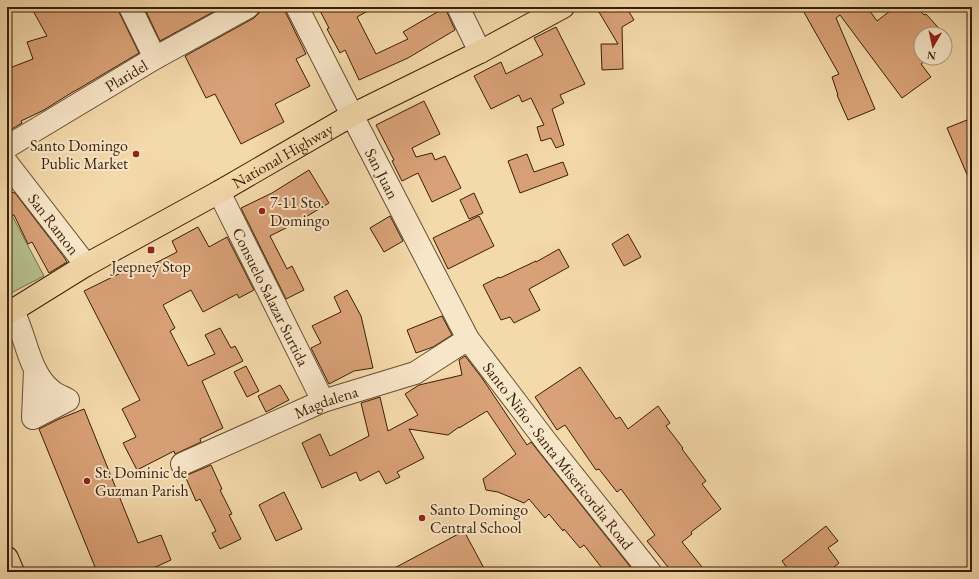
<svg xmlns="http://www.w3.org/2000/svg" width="979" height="579" viewBox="0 0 979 579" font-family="'EB Garamond',serif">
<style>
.green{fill:#b5c08d;stroke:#77704a}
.building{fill:#d9a177;stroke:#391f07}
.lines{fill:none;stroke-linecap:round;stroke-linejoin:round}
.minor-casing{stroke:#684e30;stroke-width:24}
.major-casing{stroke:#391f07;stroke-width:24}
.minor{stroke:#f8e6c8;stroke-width:22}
.major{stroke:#f4d9aa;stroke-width:22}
.poi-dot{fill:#8f2418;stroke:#f8e6c8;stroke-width:1.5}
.labels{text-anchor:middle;stroke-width:4;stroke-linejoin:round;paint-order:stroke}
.street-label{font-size:16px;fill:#391f07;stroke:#f8e6c8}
.poi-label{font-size:16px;fill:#391f07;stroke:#f8e6c8;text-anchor:start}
</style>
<rect width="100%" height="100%" fill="#f4d9aa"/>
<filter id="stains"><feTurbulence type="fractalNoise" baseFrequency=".005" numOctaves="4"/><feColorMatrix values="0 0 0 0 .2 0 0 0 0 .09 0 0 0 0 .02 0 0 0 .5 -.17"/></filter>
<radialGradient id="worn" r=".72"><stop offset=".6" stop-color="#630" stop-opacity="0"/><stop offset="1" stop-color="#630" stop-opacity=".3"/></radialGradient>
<!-- green -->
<polygon class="green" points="7,206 44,276 7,295"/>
<!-- building -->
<g class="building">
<polygon points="31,7 118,7 119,12 139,53 80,88 71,93 44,110 21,121 22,123 7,132 7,90 10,97 12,97 7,85 7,69 33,59 27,42 47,36"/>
<polygon points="144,7 222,7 160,41"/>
<polygon points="260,7 283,7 306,54 296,59 310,86 275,104 284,122 241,144 215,94 206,98 185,56 254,18 259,13"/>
<polygon points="318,7 375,7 357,17 376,54 408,39 403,32 446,7 447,12 455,30 408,58 359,80 345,50 340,53 327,29 329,28"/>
<polygon points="596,7 626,7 634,20 622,27 623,69 602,70 601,44 618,44"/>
<polygon points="801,7 867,7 877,21 895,7 917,7 924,15 926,14 944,34 921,34 921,58 928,58 921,64 931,77 902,98 840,15 836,18 875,109 848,120 837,95 838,95 832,77 839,74"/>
<polygon points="556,27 585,84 560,95 564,103 552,109 564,145 556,148 551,138 541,141 537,127 544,125 531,98 522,102 519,95 491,109 474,76 501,62 506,74 543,55 534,38"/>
<polygon points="424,101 440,134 412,148 416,157 432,153 435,160 445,156 461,188 432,202 418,173 402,181 392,161 394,160 376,125"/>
<polygon points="972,118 972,186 947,128"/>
<polygon points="527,154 534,172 563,162 568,175 520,193 508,161"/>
<polygon points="309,170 329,203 294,224 270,236 287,269 292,266 304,290 286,299 241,208 272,193"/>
<polygon points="7,191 15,193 64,257 67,262 49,273 32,242 28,244 14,215 7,215"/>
<polygon points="474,193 483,213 469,219 460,200"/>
<polygon points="390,216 403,241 384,252 370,228"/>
<polygon points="479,216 494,246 448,269 433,238"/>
<polygon points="198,227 209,247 227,237 254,290 239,298 237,294 203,312 191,290 163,305 175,328 170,331 188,366 215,354 205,335 220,328 231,348 235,346 243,361 202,381 223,428 200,439 201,442 175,454 174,451 137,470 123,443 136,437 122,409 140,400 84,291 141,263 144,269 177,252 172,241"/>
<polygon points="628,234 641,257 624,266 612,244"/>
<polygon points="559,249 569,267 529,289 540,310 514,323 510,317 501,320 483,285 499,277 500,278 536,261 536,262"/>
<polygon points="347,290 361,316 373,368 354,371 329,384 311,348 321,343 312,326 341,312 334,297"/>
<polygon points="442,316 452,335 433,347 416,353 407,330"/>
<polygon points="465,356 482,378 527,445 531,442 632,569 628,572 605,572 584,545 580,548 564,529 563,531 549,514 545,518 529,499 524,503 498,492 486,490 483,479 516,454 487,411 459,428 459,427 448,435 409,429 424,458 397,472 400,477 386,484 379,471 360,481 356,472 322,488 302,443 320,434 330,456 369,436 361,403 380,397 388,431 418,415 405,394 419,385 462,375 459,360"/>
<polygon points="246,366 259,391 247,397 234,372"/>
<polygon points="580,367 616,419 620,417 628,429 658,406 670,423 666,426 683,448 682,449 706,481 702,484 721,509 691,532 692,534 682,542 706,572 672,572 647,541 655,535 621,489 617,492 599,469 596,470 565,425 557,430 535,397"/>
<polygon points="280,385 289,400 266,412 258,396"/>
<polygon points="84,409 138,543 161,535 171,560 149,570 149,572 97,572 39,429 59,419"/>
<polygon points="211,465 222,489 220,490 232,514 229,515 241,539 220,549 212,533 216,531 200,499 196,501 185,476"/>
<polygon points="284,492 302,529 276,541 259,505"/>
<polygon points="826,526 838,541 828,548 839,563 828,572 790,572 782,561"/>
<polygon points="464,531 486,572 387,572"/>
</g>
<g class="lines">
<defs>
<g id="minor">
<polyline points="130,7 155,58"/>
<path id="s1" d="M 297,7 L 352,115 L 468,339 L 548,444 L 650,572"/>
<polyline points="458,7 480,52"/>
<path id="s2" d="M 7,147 L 155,58 L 248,7"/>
<path id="s3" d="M 7,163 L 86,265"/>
<path id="s4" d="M 219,192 L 323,401"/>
<path d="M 13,311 C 26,336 29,374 52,391 C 57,395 63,397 68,400 L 33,418 L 35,370"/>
<path id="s5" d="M 182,464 L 323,401 L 415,373 L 468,339"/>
</g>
<g id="major">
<path id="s6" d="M 7,314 L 86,265 L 219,192 L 352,115 L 480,52 L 563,7"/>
<polyline points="7,558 13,572"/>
</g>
</defs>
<!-- minor casing -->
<use href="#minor" class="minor-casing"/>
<!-- major casing -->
<use href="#major" class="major-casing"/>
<!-- minor -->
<use href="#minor" class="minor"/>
<!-- major -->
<use href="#major" class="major"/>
</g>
<!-- markers -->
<g class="poi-dot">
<circle cx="136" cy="154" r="4"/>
<circle cx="262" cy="211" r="4"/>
<rect x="147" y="246" width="8" height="8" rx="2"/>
<circle cx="87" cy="481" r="4"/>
<circle cx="422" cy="518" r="4"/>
</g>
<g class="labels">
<!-- street labels -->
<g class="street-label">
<text dy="6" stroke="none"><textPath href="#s2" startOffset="139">Plaridel</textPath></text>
<text dy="6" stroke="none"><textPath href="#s6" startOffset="318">National Highway</textPath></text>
<text dy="6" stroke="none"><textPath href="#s1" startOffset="187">San Juan</textPath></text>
<text dy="6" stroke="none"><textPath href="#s3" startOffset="77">San Ramon</textPath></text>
<text dy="6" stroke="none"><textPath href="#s4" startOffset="117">Consuelo Salazar Surtida</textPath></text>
<text dy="6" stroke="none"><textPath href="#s5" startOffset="157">Magdalena</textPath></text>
<text dy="6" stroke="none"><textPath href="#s1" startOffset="521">Santo Niño - Santa Misericordia Road</textPath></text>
</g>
<!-- poi labels -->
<g class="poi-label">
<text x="128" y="151" text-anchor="end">Santo Domingo<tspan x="128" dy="18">Public Market</tspan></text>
<text x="270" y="208">7-11 Sto.<tspan x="270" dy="18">Domingo</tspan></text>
<text x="151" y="272" text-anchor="middle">Jeepney Stop</text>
<text x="95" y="478">St. Dominic de<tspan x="95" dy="18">Guzman Parish</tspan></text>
<text x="430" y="515">Santo Domingo<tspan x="430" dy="18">Central School</tspan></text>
</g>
</g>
<!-- margin -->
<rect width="979" height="579" fill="none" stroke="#f4d9aa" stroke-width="24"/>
<rect x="8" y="8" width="963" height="563" fill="none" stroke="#391f07" stroke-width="2"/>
<rect x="12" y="12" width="955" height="555" fill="none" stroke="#391f07"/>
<!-- north arrow -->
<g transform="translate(933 46) rotate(189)"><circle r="19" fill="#f8e6c8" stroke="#ac967b"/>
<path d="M0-3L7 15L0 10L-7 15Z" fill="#8f2418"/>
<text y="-6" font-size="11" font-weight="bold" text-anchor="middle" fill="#391f07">N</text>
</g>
<rect width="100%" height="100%" filter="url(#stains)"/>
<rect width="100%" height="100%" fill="url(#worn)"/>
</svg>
